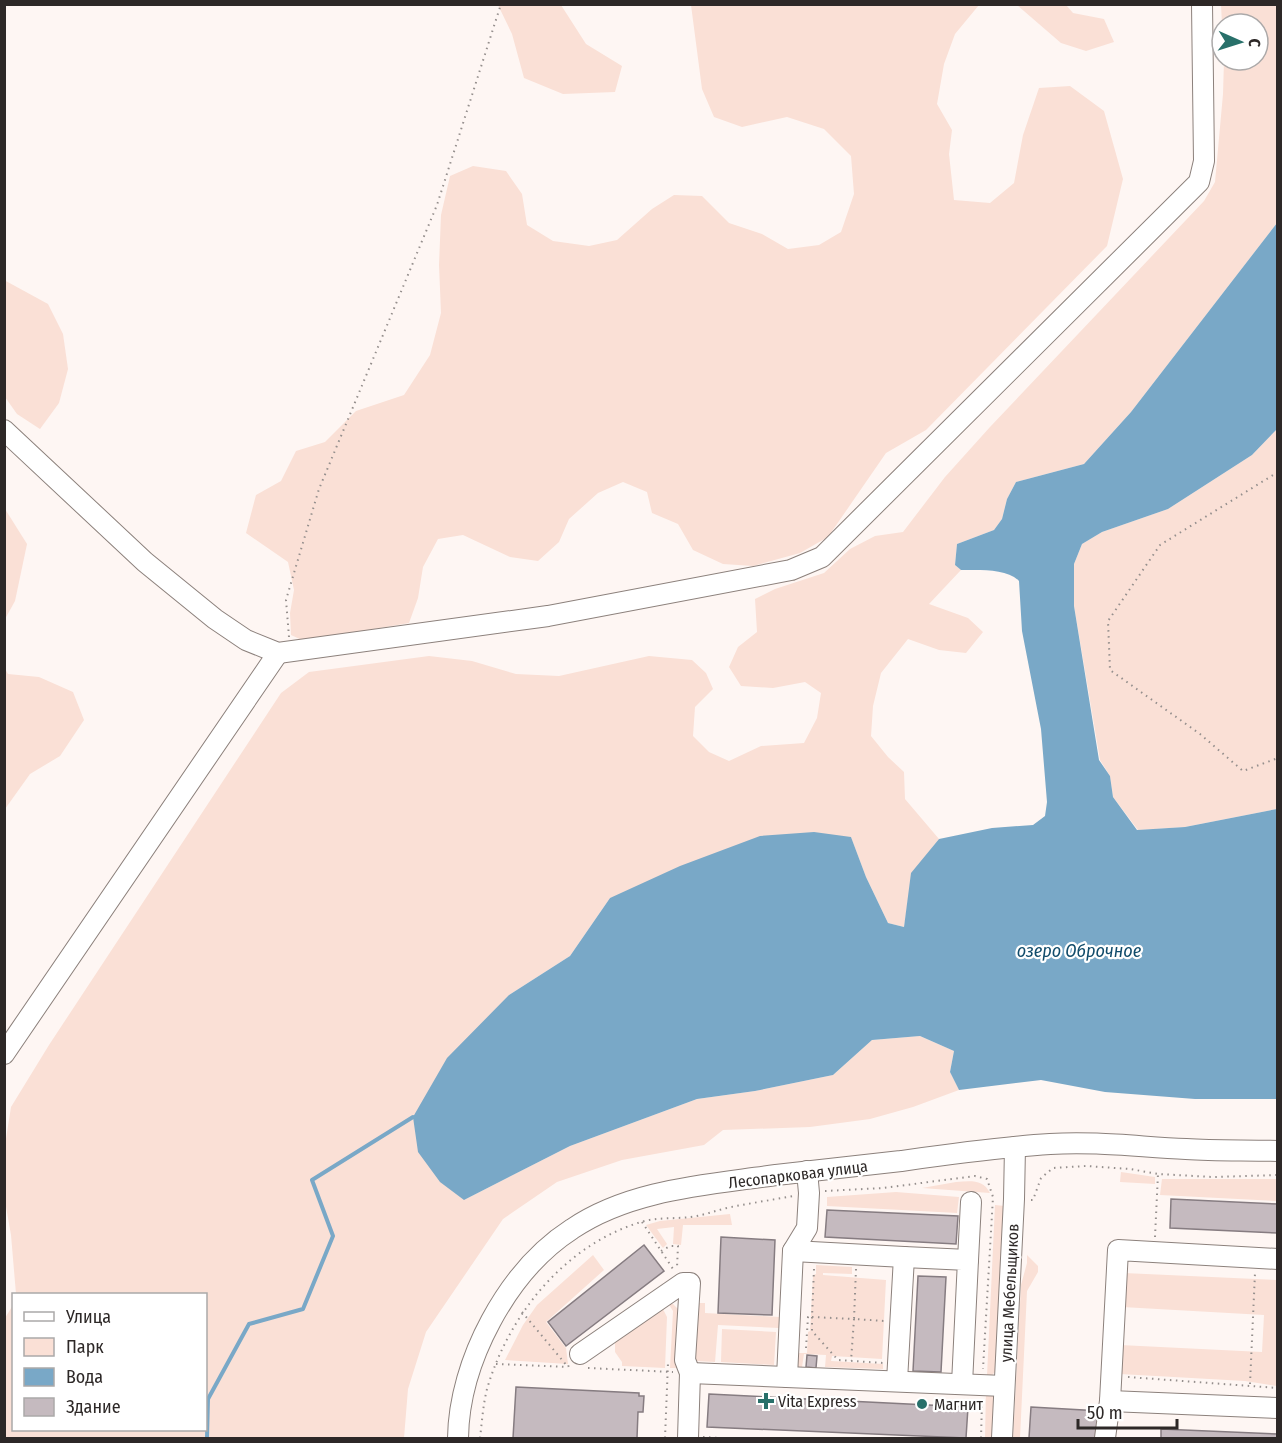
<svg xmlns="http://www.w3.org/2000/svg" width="1282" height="1443" viewBox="0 0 1282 1443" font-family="'Fira Sans Condensed',sans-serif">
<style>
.green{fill:#fae0d6}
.water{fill:#79a8c7}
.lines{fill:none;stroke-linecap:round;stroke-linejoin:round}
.stream{stroke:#79a8c7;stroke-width:4}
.building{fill:#c5babf;stroke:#867c81;stroke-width:1.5}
.minor-casing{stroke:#8c817c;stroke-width:22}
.path{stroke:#958f8d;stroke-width:2;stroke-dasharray:1.5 4.5;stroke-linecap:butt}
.minor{stroke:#fff;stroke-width:20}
.poi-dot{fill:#28706a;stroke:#fff;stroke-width:2}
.labels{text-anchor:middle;stroke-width:4.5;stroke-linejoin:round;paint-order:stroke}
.street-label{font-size:16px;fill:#2d2827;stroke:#fff}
.poi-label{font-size:16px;fill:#2d2827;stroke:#fff;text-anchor:start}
.water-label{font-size:18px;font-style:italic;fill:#114c6b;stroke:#fff}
</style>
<rect width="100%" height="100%" fill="#fef6f3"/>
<!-- green -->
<g class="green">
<polygon points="498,5 561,5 586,44 622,66 615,92 563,94 524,78 512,34"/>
<polygon points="691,5 979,5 955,34 944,64 937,104 952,130 949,154 954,200 990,203 1014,183 1023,135 1039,88 1070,86 1104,111 1123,179 1107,246 926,430 886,453 828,537 800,553 753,566 723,564 693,550 678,524 652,513 647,492 623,482 598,493 569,519 559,542 538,561 510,557 463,535 438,539 423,567 418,598 409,623 304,641 291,635 290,613 294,590 288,562 246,533 256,495 281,481 296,451 325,442 356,411 404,395 430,355 441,313 439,265 441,215 450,176 473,166 506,171 522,194 527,225 553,241 589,246 617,240 652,209 674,195 702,196 729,223 762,234 788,249 819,245 841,232 854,194 851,156 824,129 787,117 742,127 714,117 702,89"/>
<polygon points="1017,5 1066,5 1073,13 1104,19 1114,42 1086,51 1061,43"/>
<polygon points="1221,5 1277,5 1277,223 1131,412 1084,464 1016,482 1007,499 1002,519 994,530 957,544 955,565 961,570 929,604 968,618 983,632 966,653 939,650 908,639 881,673 873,706 871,736 888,757 904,772 905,799 939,839 912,873 904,927 888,923 866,877 851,837 610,898 570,956 509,995 464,1200 570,1146 697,1099 755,1091 833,1075 872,1040 920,1036 954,1051 950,1072 959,1090 913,1107 870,1119 810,1127 723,1130 704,1145 622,1160 557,1182 503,1219 426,1332 408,1389 404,1438 5,1438 5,1318 13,1305 14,1430 206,1430 206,1294 16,1294 11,1235 5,1201 5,1145 11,1107 49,1045 281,693 309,672 429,656 472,661 516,674 559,676 649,656 692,660 706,673 713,689 695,707 693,736 709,752 729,761 761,746 804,743 817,718 821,693 805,682 773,688 741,686 729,667 738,647 757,632 755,599 775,589 824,573 850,549 875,536 903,532 945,477 990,427 1204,201 1215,182 1223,94 1224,60 1258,60 1258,24 1222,24"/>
<polygon points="4,280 48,304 63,334 68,369 59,403 40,429 17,414 5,397"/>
<polygon points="1277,429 1277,809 1185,827 1138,830 1113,797 1110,776 1100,760 1074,606 1074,564 1082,544 1102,532 1168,509 1252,455"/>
<polygon points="5,509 27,544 15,601 5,619"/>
<polygon points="4,667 8,674 39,677 73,692 84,720 60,756 30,774 5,809"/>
<polygon points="1121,1172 1155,1177 1155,1184 1120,1182"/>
<polygon points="1162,1179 1277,1179 1277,1201 1160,1195"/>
<path d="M 956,1182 C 971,1181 983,1179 990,1193 L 922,1188 Z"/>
<polygon points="896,1192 959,1197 957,1213 827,1206 827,1197"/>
<polygon points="995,1205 1005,1206 997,1370 991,1376 987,1376"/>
<polygon points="730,1214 732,1225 683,1225 681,1245 673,1244 674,1227 657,1229 667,1244 663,1248 646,1225 660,1221"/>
<polygon points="593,1255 604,1270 546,1322 566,1348 568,1364 505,1360 523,1325 537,1305"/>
<polygon points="1027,1255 1038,1266 1038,1272 1027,1291 1020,1438 1013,1438 1021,1285 1027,1263"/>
<polygon points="816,1265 852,1267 852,1274 823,1273 823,1275 886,1280 882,1359 832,1356 831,1361 883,1364 883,1369 825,1367 826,1355 804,1354 802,1367 792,1366 793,1353 807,1353 808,1332 810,1331 813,1275 816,1274"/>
<polygon points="1124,1273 1277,1280 1277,1386 1245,1381 1120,1374 1120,1345 1262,1352 1264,1315 1122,1307"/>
<polygon points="668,1303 673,1304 680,1311 678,1368 670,1368 673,1311"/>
<polygon points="699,1303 705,1303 705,1313 779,1317 779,1328 718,1325 715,1362 697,1361 692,1356 694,1310"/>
<polygon points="662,1307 667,1317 665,1368 622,1366 622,1362 615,1352 615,1343"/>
<polygon points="722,1329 776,1332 774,1365 721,1362"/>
<polygon points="986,1391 991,1391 995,1396 993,1438 985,1438"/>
</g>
<!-- water -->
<path class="water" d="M 1277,223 L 1277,429 L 1252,455 L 1168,509 L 1102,532 L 1082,544 L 1074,564 L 1074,606 L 1099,760 L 1110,776 L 1113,797 L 1137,830 L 1185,827 L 1277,809 L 1277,1099 L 1195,1099 L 1105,1092 L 1041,1080 L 959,1090 L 950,1072 L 954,1051 L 920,1036 L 872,1040 L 833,1075 L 755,1091 L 697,1099 L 570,1146 L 464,1200 L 440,1182 L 418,1152 L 413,1117 L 447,1058 L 509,995 L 570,956 L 610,898 L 680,866 L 760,836 L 814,832 L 851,837 L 866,877 L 888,923 L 904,927 L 911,873 L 939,839 L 992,828 L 1033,825 L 1045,816 L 1047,802 L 1041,729 L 1022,631 L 1019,581 C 1007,568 978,570 961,570 L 955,565 L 957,544 L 994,530 L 1002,519 L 1007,499 L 1016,482 L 1084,464 L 1131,412 Z"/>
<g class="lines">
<!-- stream -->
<polyline class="stream" points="207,1438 208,1399 249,1324 303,1309 333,1236 312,1180 413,1117"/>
</g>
<!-- building -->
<g class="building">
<polygon points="1171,1199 1278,1204 1278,1233 1170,1228"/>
<polygon points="827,1210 958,1216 956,1244 825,1237"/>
<polygon points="721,1237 775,1240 772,1315 718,1313"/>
<polygon points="644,1245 664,1271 566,1346 548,1322"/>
<polygon points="918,1276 946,1277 941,1372 913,1371"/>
<polygon points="807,1355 817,1356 816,1368 806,1367"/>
<polygon points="516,1387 639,1393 639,1396 644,1396 643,1412 638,1412 637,1438 513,1438"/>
<polygon points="709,1394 968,1407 966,1438 707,1427"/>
<polygon points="1031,1407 1101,1411 1100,1438 1029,1438"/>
<polygon points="1161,1429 1278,1434 1278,1438 1161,1438"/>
</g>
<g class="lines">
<defs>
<g id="minor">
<polyline points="4,430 145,562 215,619 246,640 278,653 548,616 791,570 822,557 1199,182 1204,161 1202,4"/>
<polyline points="4,1054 278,653"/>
<polyline points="793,1251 904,1257 897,1381"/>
<polyline points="904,1257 968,1260 962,1384"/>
<polyline points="968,1260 971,1202"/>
<polyline points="580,1354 683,1283 690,1283 685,1360 690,1373 688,1438"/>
<polyline points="690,1373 1004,1386"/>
<polyline points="787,1377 793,1251 807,1228 809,1193 807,1171"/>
<polyline points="1110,1401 1278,1408"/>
<path d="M 458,1438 C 459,1362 507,1271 572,1229 C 631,1189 708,1185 776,1175 C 818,1170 859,1166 901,1161 C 951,1154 1000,1147 1050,1144 C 1095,1141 1140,1147 1186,1149 C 1216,1151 1247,1150 1278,1151"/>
<polyline points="1002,1438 1014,1199 1015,1147"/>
<polyline points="1105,1438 1110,1401 1118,1250 1278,1259"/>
</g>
</defs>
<!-- minor casing -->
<use href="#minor" class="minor-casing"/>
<!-- path -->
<g class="path">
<polyline points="1278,472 1160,545 1108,621 1110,670 1200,734 1243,771 1278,758"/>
<polyline points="289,637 286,600 319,489 437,205 501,4"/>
<polyline points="825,1191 883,1188 975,1176 987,1179 993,1197 983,1369"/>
<polyline points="1031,1200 1033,1200 1041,1178 1053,1168 1086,1166 1130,1169 1158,1174 1213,1177 1278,1175"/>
<polyline points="642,1222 673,1269"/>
<polyline points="1155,1237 1158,1174"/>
<polyline points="661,1251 670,1246 678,1246 677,1267"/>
<polyline points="814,1269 812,1317 854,1319 851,1361"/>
<polyline points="856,1269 854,1319 885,1321"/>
<polyline points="522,1312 568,1367 569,1365"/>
<polyline points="812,1317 812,1331 838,1360 883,1363"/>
<polyline points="806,1348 808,1317 812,1317"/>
<polyline points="496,1364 568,1367"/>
<polyline points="588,1368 673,1372"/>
<polyline points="1128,1377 1278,1388"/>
<polyline points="1250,1384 1255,1273"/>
<polyline points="703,1437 721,1438"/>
<path d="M 480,1438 C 482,1422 483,1405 487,1389 C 509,1314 565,1245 641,1222 C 657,1217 675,1219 691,1217 C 705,1215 717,1210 731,1207 C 751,1203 772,1200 793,1196"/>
<polyline points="665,1438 668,1363"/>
<polyline points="981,1438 982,1402"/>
</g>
<!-- minor -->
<use href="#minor" class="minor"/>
</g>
<!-- markers -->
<g class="poi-dot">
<path d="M763 1392h6v6h6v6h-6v6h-6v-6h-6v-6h6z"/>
<circle cx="922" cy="1404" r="6"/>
</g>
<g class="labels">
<!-- street labels -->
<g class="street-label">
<text transform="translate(798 1174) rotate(-7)" y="6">Лесопарковая улица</text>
<text transform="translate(1009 1293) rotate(-87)" y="6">улица Мебельщиков</text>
</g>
<!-- poi labels -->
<g class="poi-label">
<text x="778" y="1407">Vita Express</text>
<text x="934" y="1410">Магнит</text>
</g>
<!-- water labels -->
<g class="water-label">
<text x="1079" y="957">озеро Оброчное</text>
</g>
</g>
<!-- border -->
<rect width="1282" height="1443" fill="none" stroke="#2d2827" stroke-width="12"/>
<!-- legend -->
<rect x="12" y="1293" width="195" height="138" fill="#ffffff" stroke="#aba9a9" stroke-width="1.5"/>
<rect x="24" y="1312" width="30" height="9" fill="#ffffff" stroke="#aba9a9" stroke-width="1.5"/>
<text x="66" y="1323" font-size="18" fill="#2d2827">Улица</text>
<rect x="24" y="1338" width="30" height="18" fill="#fae0d6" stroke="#aba9a9" stroke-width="1.5"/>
<text x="66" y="1353" font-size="18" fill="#2d2827">Парк</text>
<rect x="24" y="1368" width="30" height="18" fill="#79a8c7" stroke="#aba9a9" stroke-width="1.5"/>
<text x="66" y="1383" font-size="18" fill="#2d2827">Вода</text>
<rect x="24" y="1398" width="30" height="18" fill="#c5babf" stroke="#aba9a9" stroke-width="1.5"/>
<text x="66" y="1413" font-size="18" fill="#2d2827">Здание</text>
<!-- north arrow -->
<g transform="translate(1240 42) rotate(93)"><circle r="28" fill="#ffffff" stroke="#aba9a9" stroke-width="1.5"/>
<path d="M0-4.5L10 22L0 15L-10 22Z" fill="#28706a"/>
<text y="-9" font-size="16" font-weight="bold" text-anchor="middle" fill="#2d2827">С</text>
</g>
<!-- scale -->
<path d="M1078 1419v9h99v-9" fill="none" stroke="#2d2827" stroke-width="3"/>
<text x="1087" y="1419" font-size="18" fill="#2d2827" stroke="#ffffff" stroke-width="4.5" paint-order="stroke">50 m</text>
</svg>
